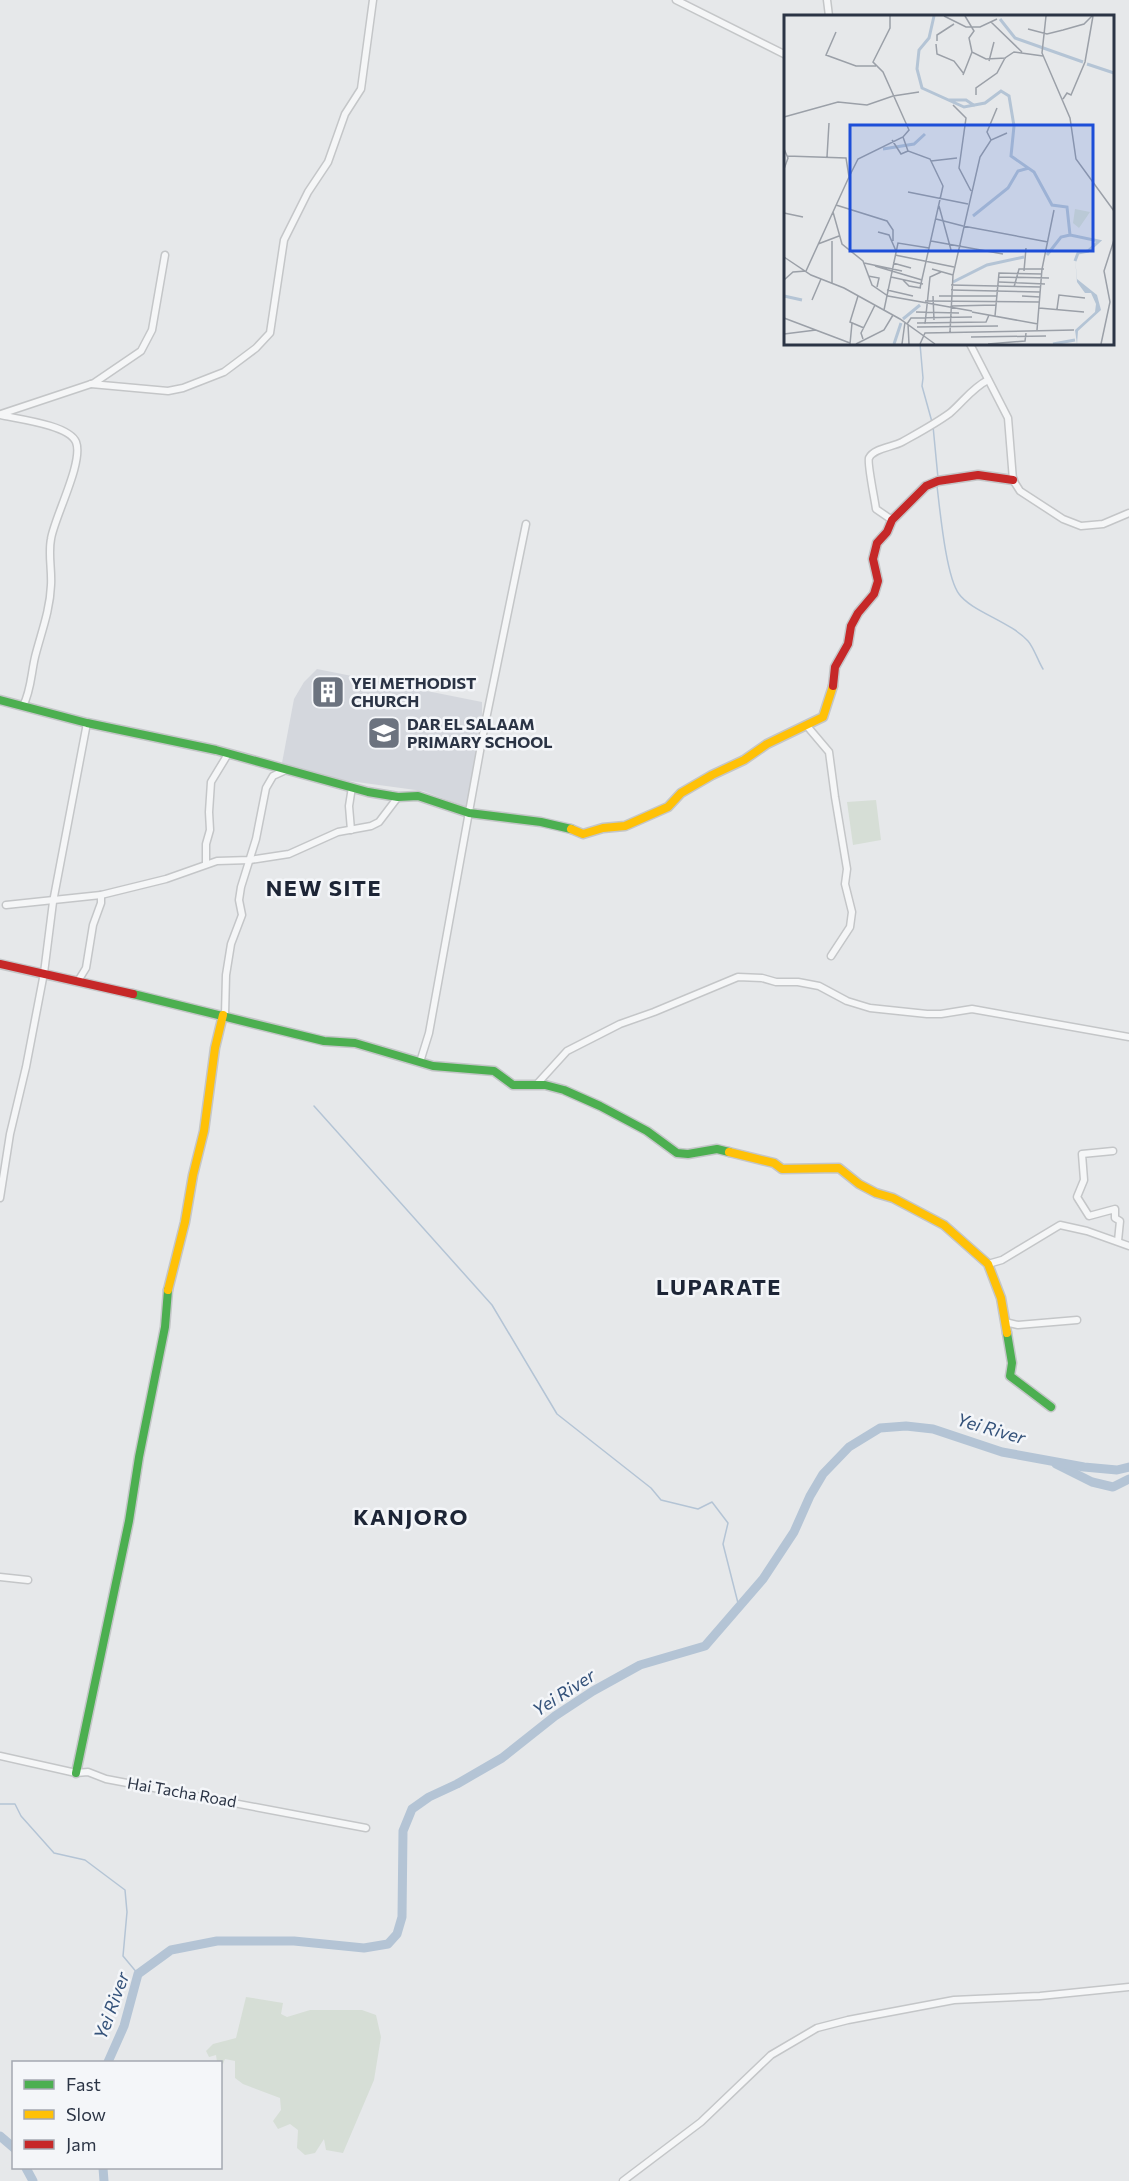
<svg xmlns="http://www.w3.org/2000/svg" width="1129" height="2181" viewBox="0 0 1129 2181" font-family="Commissioner,sans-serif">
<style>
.built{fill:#d4d7dd}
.green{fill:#d6ded6}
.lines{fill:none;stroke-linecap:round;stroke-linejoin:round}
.stream{stroke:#b4c4d5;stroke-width:1.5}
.river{stroke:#b4c4d5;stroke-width:9}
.street-casing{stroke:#c4c6c8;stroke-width:9}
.fast-casing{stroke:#c4c6c8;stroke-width:11}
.slow-casing{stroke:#c4c6c8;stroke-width:11}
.jam-casing{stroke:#c4c6c8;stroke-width:11}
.street{stroke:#f5f6f7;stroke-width:6}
.fast{stroke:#4caf50;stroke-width:8}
.slow{stroke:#ffc107;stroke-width:8}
.jam{stroke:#c62828;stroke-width:8}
.labels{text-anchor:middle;stroke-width:5;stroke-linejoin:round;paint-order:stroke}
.poi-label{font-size:16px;font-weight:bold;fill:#2b3445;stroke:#f4f6f9;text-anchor:start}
.street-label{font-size:16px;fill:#2b3445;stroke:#f4f6f9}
.water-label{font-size:18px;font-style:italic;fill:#34527a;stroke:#f4f6f9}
.district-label{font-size:22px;font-weight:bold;letter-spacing:1.5px;fill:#1d2536;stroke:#f4f6f9}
.inset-river{fill:none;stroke:#b4c4d5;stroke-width:3}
.inset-road{fill:none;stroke:#9ba0a8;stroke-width:1.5}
.view{fill:#1d4ed8;fill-opacity:0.15;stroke:#1d4ed8;stroke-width:3}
.inset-edge{fill:none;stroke:#2b3445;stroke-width:3}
</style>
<rect width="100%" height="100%" fill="#e6e8ea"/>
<!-- built -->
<polygon class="built" points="317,669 482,702 482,724 475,769 466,807 423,791 342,780 282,763 294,699 304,682"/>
<!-- green -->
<g class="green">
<polygon points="876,800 881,840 853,845 847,802"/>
<polygon points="246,1997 283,2003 281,2014 287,2017 310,2010 362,2010 376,2015 381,2037 374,2080 343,2153 326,2150 324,2139 315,2153 305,2155 297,2148 298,2130 290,2124 278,2129 273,2121 281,2110 280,2098 243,2084 235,2078 235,2061 225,2059 223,2064 217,2062 216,2055 209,2057 206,2051 213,2044 236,2038"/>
</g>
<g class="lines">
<!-- stream -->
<g class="stream">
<polyline points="920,344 923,378 922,386 932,422"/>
<polyline points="933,426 938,478"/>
<path d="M 937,486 C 940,510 946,577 959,594 C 971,611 1011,622 1028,641 C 1034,648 1038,661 1043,669"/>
<polyline points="314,1106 492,1305 557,1414 651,1488 661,1500 698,1509 712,1502 728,1523 723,1544 739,1607"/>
<polyline points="0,1804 15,1804 21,1816 54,1853 85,1860 125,1890 127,1912 123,1956 138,1974"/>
</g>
<!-- river -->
<g class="river">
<polyline points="1056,1464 1092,1482 1113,1487 1129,1479"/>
<polyline points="108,2062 124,2026 138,1974 171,1950 217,1941 294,1941 364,1948 388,1944 397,1934 402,1917 403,1831 412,1809 429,1797 457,1784 502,1758 555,1716 593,1691 640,1665 705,1646 763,1579 794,1532 810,1496 823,1474 849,1447 880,1428 906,1426 933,1429 1002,1452 1084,1467 1117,1470 1129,1467"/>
<polyline points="0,2136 14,2148"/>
<polyline points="26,2168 33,2181"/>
<polyline points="103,2168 104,2181"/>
</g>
<defs>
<g id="street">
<polyline points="676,0 786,55"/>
<polyline points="827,0 829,16"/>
<polyline points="970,344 1008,418 1013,480 1020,491 1063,519 1081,526 1103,524 1129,513"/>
<polyline points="91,384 168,391 183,388 224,372 256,348 270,333 284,240 308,192 328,162 345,114 361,89 373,0"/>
<polyline points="1,414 94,383 141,351 152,330 165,255"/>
<path d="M 0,415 C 18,419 69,425 76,442 C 84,462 54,518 51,539 C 48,554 52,570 51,585 C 50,611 41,633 35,657 C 31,674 31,691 23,706"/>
<path d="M 892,520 L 876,509 C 875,501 867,463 869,458 C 874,448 893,447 902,442 C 918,433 935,424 950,413 C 963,402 972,388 988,380"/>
<polyline points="807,726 829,752 835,797 847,869 845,884 852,912 850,927 831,956"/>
<polyline points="351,830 349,806 352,787"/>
<polyline points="206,864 206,844 210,830 209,812 211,782 228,754"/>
<polyline points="6,905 101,895 166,879 217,861 250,860 289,854 338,832 371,826 379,822 398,797"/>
<polyline points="78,981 86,968 93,925 101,903 101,895"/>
<polyline points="225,1015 226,975 231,944 242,915 239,900 241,887 256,839 266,788 273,776 286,770"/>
<polyline points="420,1062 429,1033 484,729 526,524"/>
<polyline points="537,1084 567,1051 620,1024 654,1012 738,977 762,978 776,982 798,982 819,986 847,1001 870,1008 927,1014 941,1014 972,1009 1129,1037"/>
<polyline points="1113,1151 1082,1154 1084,1180 1077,1197 1089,1216 1115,1209 1115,1218 1120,1221 1118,1241"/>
<polyline points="0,1198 10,1134 26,1067 44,973 53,902 87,723"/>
<polyline points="988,1264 1002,1260 1060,1225 1087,1231 1129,1246"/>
<polyline points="1005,1322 1018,1325 1077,1320"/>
<polyline points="0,1577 28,1580"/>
<polyline points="0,1756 76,1773 88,1772 106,1779 366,1828"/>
<polyline points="623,2181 701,2122 771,2055 817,2028 848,2020 954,2000 1040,1996 1129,1987"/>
</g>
<g id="fast">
<polyline points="0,700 87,723 216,750 368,792 398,797 418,796 469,813 541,822 571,829"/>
<polyline points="133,994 324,1041 355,1043 433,1066 494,1071 513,1085 545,1085 564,1090 600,1106 647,1131 677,1153 688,1154 717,1149 729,1152"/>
<polyline points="1007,1333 1012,1363 1010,1376 1051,1407"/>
<polyline points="76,1773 129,1521 139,1457 165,1327 168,1290"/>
</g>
<g id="slow">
<polyline points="571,829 583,834 603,828 625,826 668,807 681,793 712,775 744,760 767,744 823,717 833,686"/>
<polyline points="729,1152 774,1163 782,1169 839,1168 859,1184 876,1193 893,1198 944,1225 988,1264 1001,1298 1007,1333"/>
<polyline points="168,1290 185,1222 193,1175 204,1131 215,1048 223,1015"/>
</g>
<g id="jam">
<polyline points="833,686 835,667 848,644 851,626 858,613 874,594 878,581 873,559 877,543 887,532 892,520 926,486 938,481 978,475 1013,480"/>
<polyline points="0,964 133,994"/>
</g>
</defs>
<!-- street casing -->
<use href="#street" class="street-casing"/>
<!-- fast casing -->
<use href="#fast" class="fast-casing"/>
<!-- slow casing -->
<use href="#slow" class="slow-casing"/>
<!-- jam casing -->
<use href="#jam" class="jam-casing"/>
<!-- street -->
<use href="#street" class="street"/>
<!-- fast -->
<use href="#fast" class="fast"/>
<!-- slow -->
<use href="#slow" class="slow"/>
<!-- jam -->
<use href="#jam" class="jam"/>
</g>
<!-- icons -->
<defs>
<symbol id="building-square" viewBox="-11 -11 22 22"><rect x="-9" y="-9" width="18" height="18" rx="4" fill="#6c737f" stroke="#f4f6f9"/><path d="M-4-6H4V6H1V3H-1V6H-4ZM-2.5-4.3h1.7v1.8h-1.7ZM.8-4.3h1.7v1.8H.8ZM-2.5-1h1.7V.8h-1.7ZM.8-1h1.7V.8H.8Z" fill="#fff"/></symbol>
<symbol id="school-square" viewBox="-11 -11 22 22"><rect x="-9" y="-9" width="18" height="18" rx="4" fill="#6c737f" stroke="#f4f6f9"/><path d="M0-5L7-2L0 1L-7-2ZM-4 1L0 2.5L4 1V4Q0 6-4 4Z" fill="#fff"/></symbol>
</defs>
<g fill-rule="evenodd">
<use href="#building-square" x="309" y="673" width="38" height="38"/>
<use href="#school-square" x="365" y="714" width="38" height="38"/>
</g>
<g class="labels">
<!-- poi labels -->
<g class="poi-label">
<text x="351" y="689">YEI METHODIST<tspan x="351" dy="18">CHURCH</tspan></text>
<text x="407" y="730">DAR EL SALAAM<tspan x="407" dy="18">PRIMARY SCHOOL</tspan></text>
</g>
<!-- street labels -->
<g class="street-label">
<text transform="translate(182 1792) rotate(10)" y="6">Hai Tacha Road</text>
</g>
<!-- water labels -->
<g class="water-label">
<text transform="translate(991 1429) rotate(16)" y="6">Yei River</text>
<text transform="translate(564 1693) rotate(-33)" y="6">Yei River</text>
<text transform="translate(112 2006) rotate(-70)" y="6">Yei River</text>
</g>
<!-- district labels -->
<g class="district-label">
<text x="324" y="896">NEW SITE</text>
<text x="719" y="1295">LUPARATE</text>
<text x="411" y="1525">KANJORO</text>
</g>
</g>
<!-- overview -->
<g transform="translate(784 15)">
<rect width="330" height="330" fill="#e6e8ea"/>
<path d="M 291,194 L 306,197 L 295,213 L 289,208 Z" fill="#d6ded6"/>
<path d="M 291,242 L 293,264 L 313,280 L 317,295 L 294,316 L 293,329 L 291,315 L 311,297 L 312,289 L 307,278 L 301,278 L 293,267 Z" fill="#b4c4d5"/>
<path class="inset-river" d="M 150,1 L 145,23 L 135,35 L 133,54 L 138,73 L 180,92 L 201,88 L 217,76 L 225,81 L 230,111 L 227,141 L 250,157 L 268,190 L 283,192 L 286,220 L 315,226 L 304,236 L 294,238 L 291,246M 216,4 L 231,23 L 299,47M 303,49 L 330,58M 164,85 L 182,85 L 191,91M 99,134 L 130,129 L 141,119M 189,201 L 224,173 L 234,156 L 245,153M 263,240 L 277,222 L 286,220M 169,267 L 203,250 L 240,242M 0,281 L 18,285M 119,304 L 136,290M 110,329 L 117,308M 269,329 L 291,325"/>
<path class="inset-road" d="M 160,1 L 182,12 L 196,12 L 213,4M 181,1 L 190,16 L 185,23 L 188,37M 262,1 L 258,38 L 286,103 L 292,144 L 330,196M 207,7 L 238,37M 244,14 L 263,19 L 279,15 L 300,9 L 308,1M 52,17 L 42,40 L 72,51 L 92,51M 153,26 L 153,20 L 170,9M 152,29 L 153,39 L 170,46 L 180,59M 205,46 L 210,27M 179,60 L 188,37 L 202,44 L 222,43M 192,80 L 192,73 L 213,58 L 221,43 L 230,37 L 259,41M 279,84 L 283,78 L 287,80 L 301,47 L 309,1M 169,90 L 182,103 L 175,153 L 187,176M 0,102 L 54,87 L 83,90 L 109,81 L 135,77M 119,122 L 124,136 L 146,144 L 159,171 L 136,273M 108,125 L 117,139 L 124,136M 207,125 L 203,117 L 213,93M 0,134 L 4,143 L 0,154M 43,142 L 45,108M 147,146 L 173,143M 65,162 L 74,144 L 119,122 L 125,115 L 99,57 L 89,47 L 106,13 L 106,1M 124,177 L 184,189M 52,190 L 103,206 L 109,215 L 109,226M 155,191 L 167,235M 49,197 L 58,229 L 79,246 L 88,270 L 104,281 L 188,296M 0,198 L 19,202M 152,204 L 179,211M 179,211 L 264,227M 94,217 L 105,220 L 112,236M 48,226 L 48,268M 147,226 L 219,239M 34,229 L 55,221M 111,240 L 170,252M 0,242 L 27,260 L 60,273 L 116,304 L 151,329M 80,248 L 118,256M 109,248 L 127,253M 91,251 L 138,265M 148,254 L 169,260M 240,256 L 242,233M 84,261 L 95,263 L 93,272M 107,262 L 139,269M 215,262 L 265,263M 0,265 L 9,257 L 22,256 L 65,162 L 62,143 L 3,141M 119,265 L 125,271 L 137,273M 215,267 L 261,269M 167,270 L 257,272M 230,272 L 235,254 L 260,254M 103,275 L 129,281M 167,275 L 256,277M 74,281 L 66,307 L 80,313M 149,281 L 150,305M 155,281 L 213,281M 238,281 L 256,282M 28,285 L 37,264M 141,286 L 255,287M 167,291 L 212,290M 255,293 L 300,297M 273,294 L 275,280 L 301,283M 100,295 L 114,228 L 145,233M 132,297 L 175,298M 188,297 L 254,309M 211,301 L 215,258 L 258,259M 0,303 L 66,328M 133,308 L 202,307 L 205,300M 123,309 L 127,303 L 188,302M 124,309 L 125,329M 141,309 L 146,262 L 157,257M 133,312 L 214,311M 253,315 L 258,254 L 270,195M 166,317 L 169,260 L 196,142 L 207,125 L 223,118M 0,319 L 32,315M 187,322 L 262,321M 79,324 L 77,318 L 91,290M 66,329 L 68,308M 72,329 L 100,315 L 109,300M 118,329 L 121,307M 136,329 L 141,318 L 290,315M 204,329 L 241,326 L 242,318M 317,329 L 326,287 L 320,256 L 330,225"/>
<path class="view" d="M 66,110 L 309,110 L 309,236 L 66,236 Z"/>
<rect width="330" height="330" class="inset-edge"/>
</g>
<!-- legend -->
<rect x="12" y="2061" width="210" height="108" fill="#f4f6f9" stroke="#a4a8b1" stroke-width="1.5"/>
<rect x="24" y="2080" width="30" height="9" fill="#4caf50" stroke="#a4a8b1" stroke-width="1.5"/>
<text x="66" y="2091" font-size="18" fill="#2b3445">Fast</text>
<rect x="24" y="2110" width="30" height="9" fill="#ffc107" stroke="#a4a8b1" stroke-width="1.5"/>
<text x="66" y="2121" font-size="18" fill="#2b3445">Slow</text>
<rect x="24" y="2140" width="30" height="9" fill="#c62828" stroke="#a4a8b1" stroke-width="1.5"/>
<text x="66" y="2151" font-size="18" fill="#2b3445">Jam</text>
</svg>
